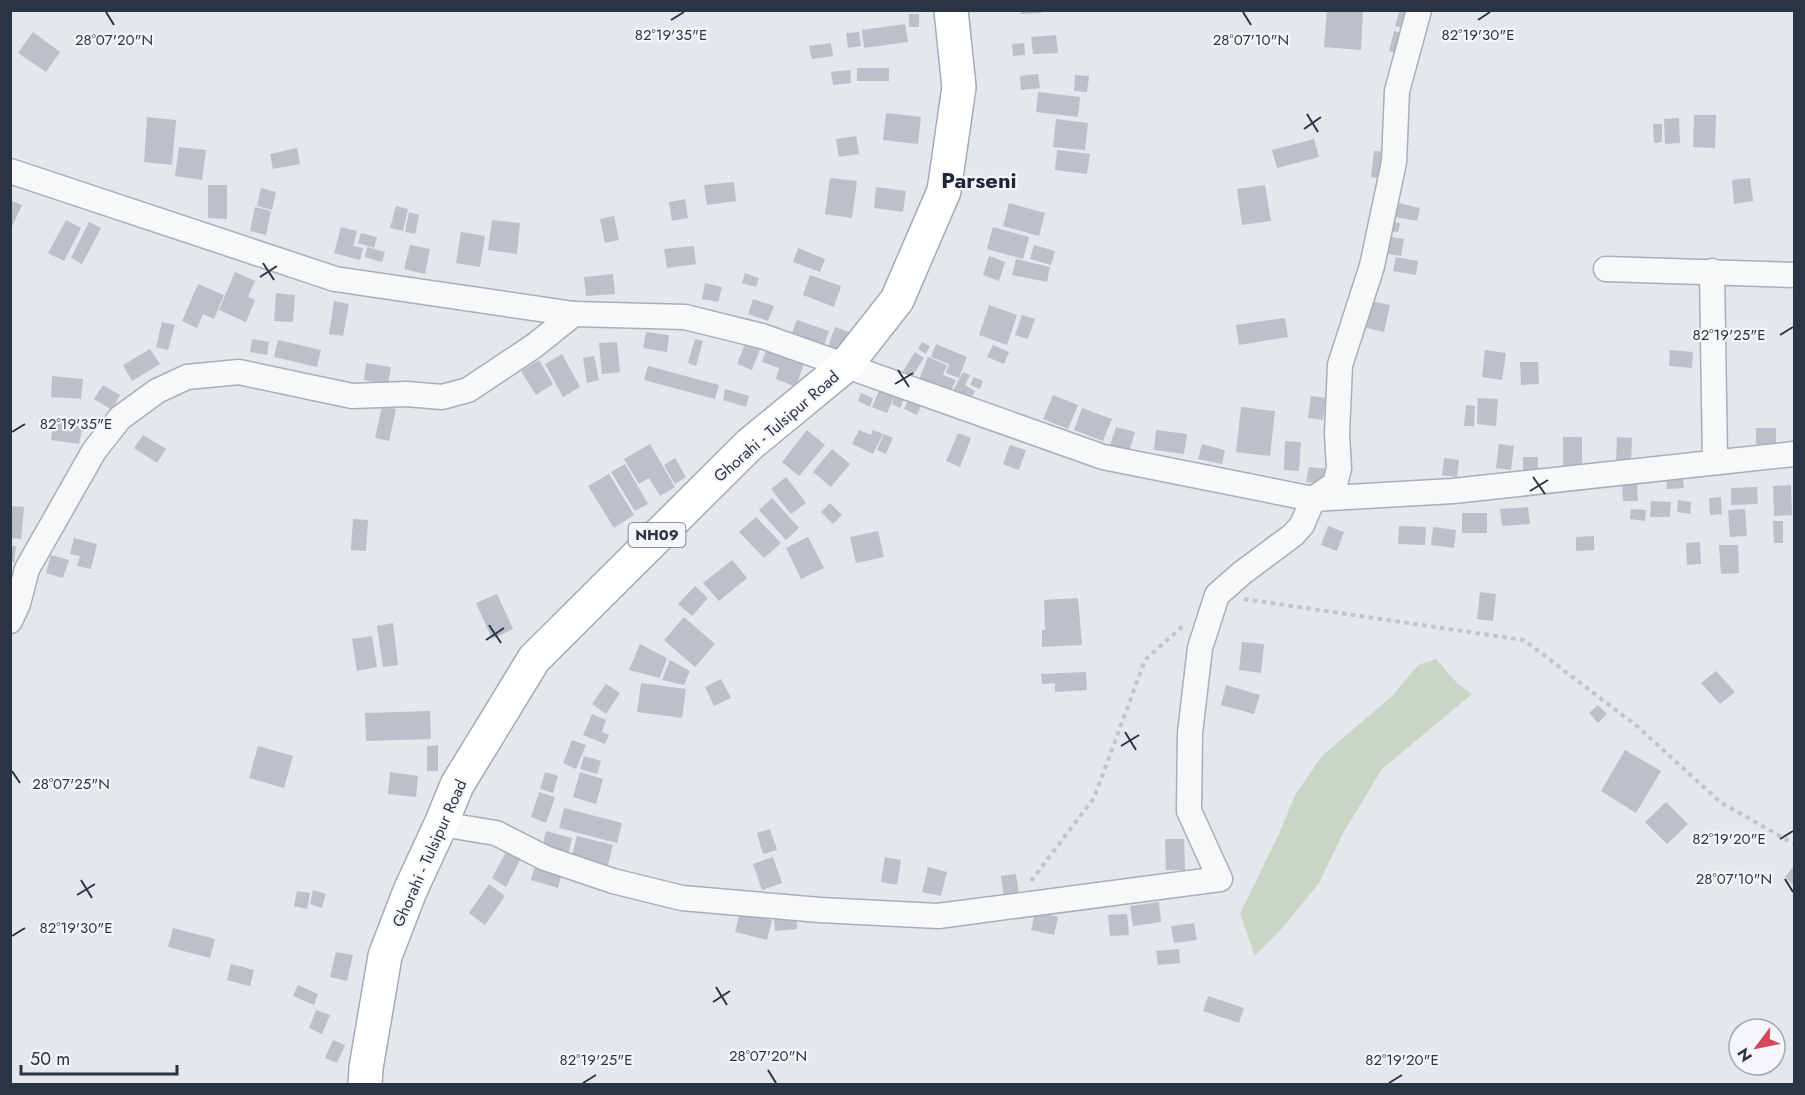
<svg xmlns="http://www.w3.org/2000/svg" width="1805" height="1095" viewBox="0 0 1805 1095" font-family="Jost,sans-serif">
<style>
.green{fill:#c9d6c5}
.building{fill:#bbc0ca}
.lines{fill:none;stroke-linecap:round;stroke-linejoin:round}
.street-casing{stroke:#a9aeb7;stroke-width:27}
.primary-casing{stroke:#a3abb8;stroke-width:36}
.path{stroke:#c2c5cb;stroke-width:4;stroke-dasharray:4.5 4.5;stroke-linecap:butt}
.street{stroke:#f7f8fa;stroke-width:24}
.primary{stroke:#fff;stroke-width:33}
.ticks{fill:none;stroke:#2b3445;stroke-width:2}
.labels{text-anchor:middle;stroke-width:4.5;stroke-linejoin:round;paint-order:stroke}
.shield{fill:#f4f6f9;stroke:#676e7b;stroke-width:1.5}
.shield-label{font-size:15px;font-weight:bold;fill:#2b3445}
.street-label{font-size:16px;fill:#2b3445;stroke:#f4f6f9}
.district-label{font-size:22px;font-weight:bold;fill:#1d2536;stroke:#f4f6f9}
.ticks-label{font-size:15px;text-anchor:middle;fill:#2b3445;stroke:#f4f6f9;stroke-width:4.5;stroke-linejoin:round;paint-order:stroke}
</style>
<rect width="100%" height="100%" fill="#e4e7ec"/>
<!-- green -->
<polygon class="green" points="1436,659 1457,683 1472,694 1382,769 1342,835 1319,883 1285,925 1255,956 1240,914 1279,834 1295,795 1322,756 1392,696 1418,665"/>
<!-- building -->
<g class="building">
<polygon points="1021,10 1041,10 1041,13 1021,14"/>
<polygon points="1327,10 1363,10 1361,50 1324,47"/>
<polygon points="1400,10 1410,12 1405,29 1395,26"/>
<rect x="909" y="14" width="10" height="13"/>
<polygon points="905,24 908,42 864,48 862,30"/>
<polygon points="1394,31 1406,34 1401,54 1389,51"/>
<polygon points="33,32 60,52 46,72 18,53"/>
<polygon points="859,32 861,46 848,48 846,33"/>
<polygon points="1056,35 1058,53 1033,54 1031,37"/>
<polygon points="831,43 833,56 812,59 809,46"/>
<polygon points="1024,43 1025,55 1013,56 1012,44"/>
<rect x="857" y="68" width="32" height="13"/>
<polygon points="850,70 851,83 833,85 831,72"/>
<polygon points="1038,74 1040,88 1021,90 1020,76"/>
<polygon points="1075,75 1089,76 1087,92 1074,91"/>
<polygon points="1038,92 1080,97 1078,117 1036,112"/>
<polygon points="886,113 921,117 918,144 883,140"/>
<polygon points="1694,115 1716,115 1715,148 1693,147"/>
<polygon points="147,117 176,120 172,165 144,162"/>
<polygon points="1679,118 1680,143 1665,144 1664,119"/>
<polygon points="1056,119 1088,123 1085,150 1053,147"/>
<polygon points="1653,124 1662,124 1662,142 1654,143"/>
<polygon points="856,136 859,154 839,157 836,139"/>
<polygon points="1314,139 1319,157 1277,168 1272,150"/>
<polygon points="179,147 206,150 202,180 175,176"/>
<polygon points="297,148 300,164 273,169 270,154"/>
<polygon points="1057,150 1090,154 1087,174 1055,170"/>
<polygon points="1374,151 1389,152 1386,179 1371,177"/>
<polygon points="830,178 857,181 852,218 825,214"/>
<polygon points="1750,178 1753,201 1734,204 1732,180"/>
<polygon points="734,182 736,201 707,205 704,185"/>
<polygon points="208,185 227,185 227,219 208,218"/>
<polygon points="1265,185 1271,221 1242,225 1237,189"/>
<polygon points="876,187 906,191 903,212 874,208"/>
<polygon points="261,188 276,192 272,210 257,206"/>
<polygon points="685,199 688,218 672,221 669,202"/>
<polygon points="10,200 22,205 10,231"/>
<polygon points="1009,203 1045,213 1039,236 1003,226"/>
<polygon points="1398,203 1420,208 1417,221 1395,217"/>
<polygon points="396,206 408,209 403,231 390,228"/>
<polygon points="255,207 271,211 266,235 250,231"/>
<polygon points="409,212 419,215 415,234 405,232"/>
<polygon points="614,216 619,240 605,243 600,219"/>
<polygon points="66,220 81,228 64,261 48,253"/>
<polygon points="492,220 520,223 517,254 488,250"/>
<polygon points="1387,221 1400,223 1398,232 1386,231"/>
<polygon points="89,222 101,228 82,264 71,258"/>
<polygon points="341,227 357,231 353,246 363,248 360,260 334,253"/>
<polygon points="993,227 1029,237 1023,259 987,249"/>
<polygon points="461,232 485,236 480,267 456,263"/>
<polygon points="361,233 377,237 374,248 358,243"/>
<polygon points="1385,236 1404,239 1401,256 1382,253"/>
<polygon points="410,245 430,249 425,274 404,269"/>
<polygon points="1034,245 1055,251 1051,265 1030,259"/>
<polygon points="694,246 696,264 667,268 664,249"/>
<polygon points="367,247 385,252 382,262 365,257"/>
<polygon points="798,248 825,259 820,272 793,262"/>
<polygon points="989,256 1005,262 999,281 983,275"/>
<polygon points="1396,257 1418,261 1416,275 1393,271"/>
<polygon points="1016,259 1050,267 1047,282 1012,275"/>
<polygon points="235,272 255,281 248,297 255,300 246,322 219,310"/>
<polygon points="745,273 759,278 756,287 742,283"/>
<polygon points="613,274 615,294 586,296 584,277"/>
<polygon points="810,275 841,286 834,307 803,295"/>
<polygon points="705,283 722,287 718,302 702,299"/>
<polygon points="198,284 224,295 214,319 203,314 197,328 182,321"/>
<polygon points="276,293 295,295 293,322 274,321"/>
<polygon points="753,299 774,306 768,321 748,314"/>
<polygon points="334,301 349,304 343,336 329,334"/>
<polygon points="1372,301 1390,305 1384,332 1366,328"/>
<polygon points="989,305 1017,315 1007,345 979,335"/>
<polygon points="1022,315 1035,319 1028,339 1015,335"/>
<polygon points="1285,318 1288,337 1239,345 1236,325"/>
<polygon points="797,320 829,331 824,346 791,335"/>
<polygon points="162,322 175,325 168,350 156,347"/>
<polygon points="835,327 849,332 842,352 828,347"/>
<polygon points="646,332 669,335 667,352 643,348"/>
<polygon points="252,339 269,342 267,355 250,352"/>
<polygon points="695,339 703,341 696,366 688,363"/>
<polygon points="278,340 321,350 317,367 274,357"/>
<polygon points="617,342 620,372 602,374 599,343"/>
<polygon points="922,342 930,346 926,354 918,349"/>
<polygon points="745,344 760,349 752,370 737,364"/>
<polygon points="936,344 967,357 959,378 946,373 949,364 931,357"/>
<polygon points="993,345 1009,352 1004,364 987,357"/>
<polygon points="767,347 805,360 796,387 776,379 779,368 762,362"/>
<polygon points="150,349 160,364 132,381 123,365"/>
<polygon points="1485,350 1506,353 1502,380 1482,377"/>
<polygon points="1670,350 1693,352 1692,368 1669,366"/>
<polygon points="915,352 924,358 912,377 903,371"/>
<polygon points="562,354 580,387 563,397 545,364"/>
<polygon points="594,356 599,380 587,383 583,358"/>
<polygon points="928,357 947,365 943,375 956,380 950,393 919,380"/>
<polygon points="539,360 553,384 536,395 521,371"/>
<polygon points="1520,362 1538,362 1539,384 1521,385"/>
<polygon points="366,363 391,367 388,384 364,380"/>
<polygon points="648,366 719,385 715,399 644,380"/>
<polygon points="963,372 970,375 965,385 975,391 969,403 951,394"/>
<polygon points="52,376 83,379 81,399 51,397"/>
<polygon points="974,377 983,381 980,389 970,385"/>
<polygon points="103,385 120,395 112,410 94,399"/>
<polygon points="725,389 749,396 746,407 723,400"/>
<polygon points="879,391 894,397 887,413 872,407"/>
<polygon points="861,393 873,398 870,407 858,401"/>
<polygon points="896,393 905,397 900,408 892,404"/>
<polygon points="1053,395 1078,405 1068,429 1043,419"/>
<polygon points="1311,396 1326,398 1323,420 1308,418"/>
<polygon points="909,398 922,403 917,415 904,409"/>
<polygon points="1478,398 1498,399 1496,426 1477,424"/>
<polygon points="1466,405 1475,406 1474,426 1464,426"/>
<polygon points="382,406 396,409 389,441 375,438"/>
<polygon points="1241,407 1275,411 1270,456 1236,452"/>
<polygon points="1082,408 1112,419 1103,441 1074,430"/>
<polygon points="54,420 83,425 79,444 51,440"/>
<polygon points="1116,427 1135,432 1129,452 1110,446"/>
<polygon points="1756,428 1776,428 1776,445 1756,444"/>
<polygon points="807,430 825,445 799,476 782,462"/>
<polygon points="859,430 871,435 873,430 883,434 873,454 852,444"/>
<polygon points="1156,430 1187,434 1184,454 1154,450"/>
<polygon points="958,433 971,438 960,467 946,461"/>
<polygon points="884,434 893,438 886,454 877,450"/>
<polygon points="143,435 166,449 157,463 134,448"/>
<rect x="1563" y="437" width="19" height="29"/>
<polygon points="1617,437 1632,438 1631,462 1616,461"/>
<polygon points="1285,441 1301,442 1299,471 1284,470"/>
<polygon points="650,444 675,487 660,496 649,478 639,484 624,459"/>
<polygon points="1202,444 1225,450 1222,464 1198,459"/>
<polygon points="1499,444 1514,446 1511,470 1496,468"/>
<polygon points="1010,445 1026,450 1019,470 1003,464"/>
<polygon points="832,449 850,464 831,487 813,472"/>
<rect x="1523" y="457" width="15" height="19"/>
<polygon points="675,458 686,477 675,484 664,465"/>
<polygon points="1444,458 1459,460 1457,477 1442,475"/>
<polygon points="625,464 648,504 635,511 611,472"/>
<polygon points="1309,467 1329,469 1327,484 1306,482"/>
<polygon points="609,474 634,515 614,528 588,486"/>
<polygon points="786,477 806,503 791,514 771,489"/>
<polygon points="1683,478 1684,488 1667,489 1666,479"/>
<polygon points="1637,484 1638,501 1623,501 1622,485"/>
<polygon points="1791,485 1792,515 1774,516 1773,486"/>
<polygon points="1757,487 1758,504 1731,505 1731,488"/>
<polygon points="1721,497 1722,514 1710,515 1709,498"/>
<polygon points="772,498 799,528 786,540 759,510"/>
<polygon points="1678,500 1691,502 1690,514 1677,512"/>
<polygon points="1651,501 1671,502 1670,517 1650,517"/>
<polygon points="830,503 842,515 833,524 821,512"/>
<polygon points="10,506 24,507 21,539 10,538"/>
<polygon points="1528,507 1530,524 1502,526 1500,509"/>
<polygon points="1631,509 1646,510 1645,521 1630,519"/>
<polygon points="1745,509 1747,536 1730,537 1728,510"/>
<rect x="1462" y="513" width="25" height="20"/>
<polygon points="756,517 781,543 764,558 739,532"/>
<polygon points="353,519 368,520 366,551 351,550"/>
<polygon points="1773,521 1783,521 1783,543 1774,543"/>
<polygon points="1328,526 1344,532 1337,551 1321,545"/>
<polygon points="1399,526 1426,527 1425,545 1398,544"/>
<polygon points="1433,527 1456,530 1454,548 1431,545"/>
<polygon points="878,531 884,557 856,563 850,537"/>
<polygon points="1594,536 1594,550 1576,551 1576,537"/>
<polygon points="808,537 824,568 801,579 786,548"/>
<polygon points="74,538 97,544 91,569 77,566 80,556 70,554"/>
<polygon points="1700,542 1701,564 1687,565 1686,543"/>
<polygon points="1719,545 1738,545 1739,573 1721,574"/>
<polygon points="10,546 16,546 14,562 10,562"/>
<polygon points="51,555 69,560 63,578 46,573"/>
<polygon points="732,560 747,578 719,601 703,583"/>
<polygon points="695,586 708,598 692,616 678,604"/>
<polygon points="1480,592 1496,594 1493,621 1477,619"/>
<polygon points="497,594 513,629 492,639 476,603"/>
<polygon points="1078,598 1082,645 1042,647 1042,630 1045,630 1044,600"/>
<polygon points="684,617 715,644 695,667 664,640"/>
<polygon points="393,623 398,665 383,667 377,626"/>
<polygon points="372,636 377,667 357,671 352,639"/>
<polygon points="1242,642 1264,644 1261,673 1239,670"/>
<polygon points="640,644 667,658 660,678 629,670"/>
<polygon points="670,660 690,671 684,685 662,680"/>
<polygon points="1716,671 1735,692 1720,704 1701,683"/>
<polygon points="1086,672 1087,690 1055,692 1055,683 1042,684 1041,674"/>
<polygon points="721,679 731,698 714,706 705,687"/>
<polygon points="641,683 686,689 682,718 637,712"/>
<polygon points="606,684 620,693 606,714 592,704"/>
<polygon points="1226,685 1260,695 1254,714 1221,705"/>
<polygon points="1598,705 1607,714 1598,723 1589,713"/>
<polygon points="430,711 431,739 366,741 365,713"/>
<polygon points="592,714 606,720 602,732 609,735 605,744 583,735"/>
<polygon points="572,740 586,745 576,769 563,763"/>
<polygon points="438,745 438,771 427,771 427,746"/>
<polygon points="258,746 293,756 284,788 249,778"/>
<polygon points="1625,750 1661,771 1636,813 1601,791"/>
<polygon points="584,756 601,761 597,774 580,769"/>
<polygon points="390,772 418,776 416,797 388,794"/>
<polygon points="545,772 558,776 553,793 540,789"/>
<polygon points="580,772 603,779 596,804 573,797"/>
<polygon points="539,792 555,797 546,823 531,817"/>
<polygon points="1666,802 1688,824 1667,844 1645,822"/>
<polygon points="564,808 622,823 617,843 559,828"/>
<polygon points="770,829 777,850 763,854 757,833"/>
<polygon points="546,831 572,838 568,855 542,848"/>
<polygon points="577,836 613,845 607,869 571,859"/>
<polygon points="1165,839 1184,839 1185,870 1166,870"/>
<polygon points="506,852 520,860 506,887 492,878"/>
<polygon points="773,857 782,883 762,890 753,864"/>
<polygon points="885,857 901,860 897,885 881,882"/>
<polygon points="536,862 563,869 558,888 531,880"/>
<polygon points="1794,866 1794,886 1785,877"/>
<polygon points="928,867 947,872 941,896 922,892"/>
<polygon points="1016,874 1019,895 1004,897 1001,876"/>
<polygon points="489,884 505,896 485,925 469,913"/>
<polygon points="313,890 326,894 322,908 310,904"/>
<polygon points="297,891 310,893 307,909 294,906"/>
<polygon points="1159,902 1161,922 1133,926 1130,906"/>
<polygon points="740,912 772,920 767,940 735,932"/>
<polygon points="1035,912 1058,917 1054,935 1031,930"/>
<polygon points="1127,914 1129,935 1110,936 1108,915"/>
<polygon points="796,915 797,929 775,931 774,916"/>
<polygon points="1194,923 1197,940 1174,943 1171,926"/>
<polygon points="173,928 215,939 210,958 168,947"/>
<polygon points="1179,949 1180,963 1158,965 1156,951"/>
<polygon points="336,952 353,955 347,981 330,977"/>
<polygon points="231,964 254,970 250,986 227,980"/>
<polygon points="298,985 318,994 314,1005 293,996"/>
<polygon points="1208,996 1244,1008 1239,1023 1203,1011"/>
<polygon points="316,1010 330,1015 322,1034 309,1028"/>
<polygon points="333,1040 345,1045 337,1063 325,1058"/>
</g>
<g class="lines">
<defs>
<g id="street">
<polyline points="10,171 335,279 574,314 685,317 762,336 1103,457 1313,499 1453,491 1794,454"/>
<polyline points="1606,269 1794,275"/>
<polyline points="1712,271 1715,462"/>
<polyline points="10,621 18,604 27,569 94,451 120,418 157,391 187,377 239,372 352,396 407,394 442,397 468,390 534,346 574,314"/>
<polyline points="441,824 496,833 545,858 613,881 682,898 820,910 938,916 1220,879 1189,811 1190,733 1200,648 1217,595 1242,573 1293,535 1302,525 1313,499 1335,484 1339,468 1337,434 1340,365 1372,266 1394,162 1397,91 1419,10"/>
</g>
<polyline id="primary" points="365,1084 366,1068 385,956 410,891 441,824 457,785 534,659 749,445 845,366 897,300 944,191 959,87 951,10"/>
</defs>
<!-- street casing -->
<use href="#street" class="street-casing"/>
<!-- primary casing -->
<use href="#primary" class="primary-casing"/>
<!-- path -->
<g class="path">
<polyline points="1244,599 1524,640 1638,727 1720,802 1794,844"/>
<polyline points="1031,881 1094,798 1145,660 1183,626"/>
</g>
<!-- street -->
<use href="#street" class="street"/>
<!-- primary -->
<use href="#primary" class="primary"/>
</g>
<!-- ticks -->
<path class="ticks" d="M 106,12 L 114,25M 1243,12 L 1251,25M 671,20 L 684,12M 1478,20 L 1490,12M 1307,114 L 1318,132M 1304,129 L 1321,117M 263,263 L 274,280M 260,277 L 277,266M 1780,335 L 1793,327M 898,370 L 909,387M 895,384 L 913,373M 12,432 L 25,424M 1533,477 L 1545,494M 1530,491 L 1548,480M 489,625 L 501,643M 486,640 L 504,628M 1125,732 L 1136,750M 1121,746 L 1139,735M 12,771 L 20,783M 1780,839 L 1793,831M 1785,879 L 1793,892M 81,880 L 92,898M 77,895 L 95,884M 12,936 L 25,928M 716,987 L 727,1005M 713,1002 L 730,991M 768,1070 L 776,1083M 583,1083 L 596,1075M 1389,1083 L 1402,1075"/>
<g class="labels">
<!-- shield labels -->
<rect class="shield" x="628.5" y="523" width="57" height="24" rx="4.5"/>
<g class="shield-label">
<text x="657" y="540">NH09</text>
</g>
<!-- street labels -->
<g class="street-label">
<text transform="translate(776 426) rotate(-41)" y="6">Ghorahi - Tulsipur Road</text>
<text transform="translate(429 853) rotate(-66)" y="6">Ghorahi - Tulsipur Road</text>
</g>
<!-- district labels -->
<g class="district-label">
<text x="979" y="188">Parseni</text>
</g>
</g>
<g class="ticks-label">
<text x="671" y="40">82°19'35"E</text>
<text x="1478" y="40">82°19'30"E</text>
<text x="114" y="45">28°07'20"N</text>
<text x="1251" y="45">28°07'10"N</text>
<text x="1729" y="340">82°19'25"E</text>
<text x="76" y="429">82°19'35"E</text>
<text x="71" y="789">28°07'25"N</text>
<text x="1729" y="844">82°19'20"E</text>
<text x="1734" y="884">28°07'10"N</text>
<text x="76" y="933">82°19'30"E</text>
<text x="768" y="1061">28°07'20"N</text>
<text x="596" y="1065">82°19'25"E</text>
<text x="1402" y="1065">82°19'20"E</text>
</g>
<!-- border -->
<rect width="1805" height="1095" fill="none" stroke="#2b3445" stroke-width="24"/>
<!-- north arrow -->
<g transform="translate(1757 1047) rotate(238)"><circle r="28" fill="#f4f6f9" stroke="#a4a8b1" stroke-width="1.5"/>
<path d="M0-4.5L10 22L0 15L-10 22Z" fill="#d1495b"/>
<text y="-9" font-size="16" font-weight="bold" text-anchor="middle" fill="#2b3445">N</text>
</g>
<!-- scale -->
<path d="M21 1065v9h156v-9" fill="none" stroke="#2b3445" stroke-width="3"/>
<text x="30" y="1065" font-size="18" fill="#2b3445" stroke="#f4f6f9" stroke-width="4.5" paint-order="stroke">50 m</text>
</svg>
